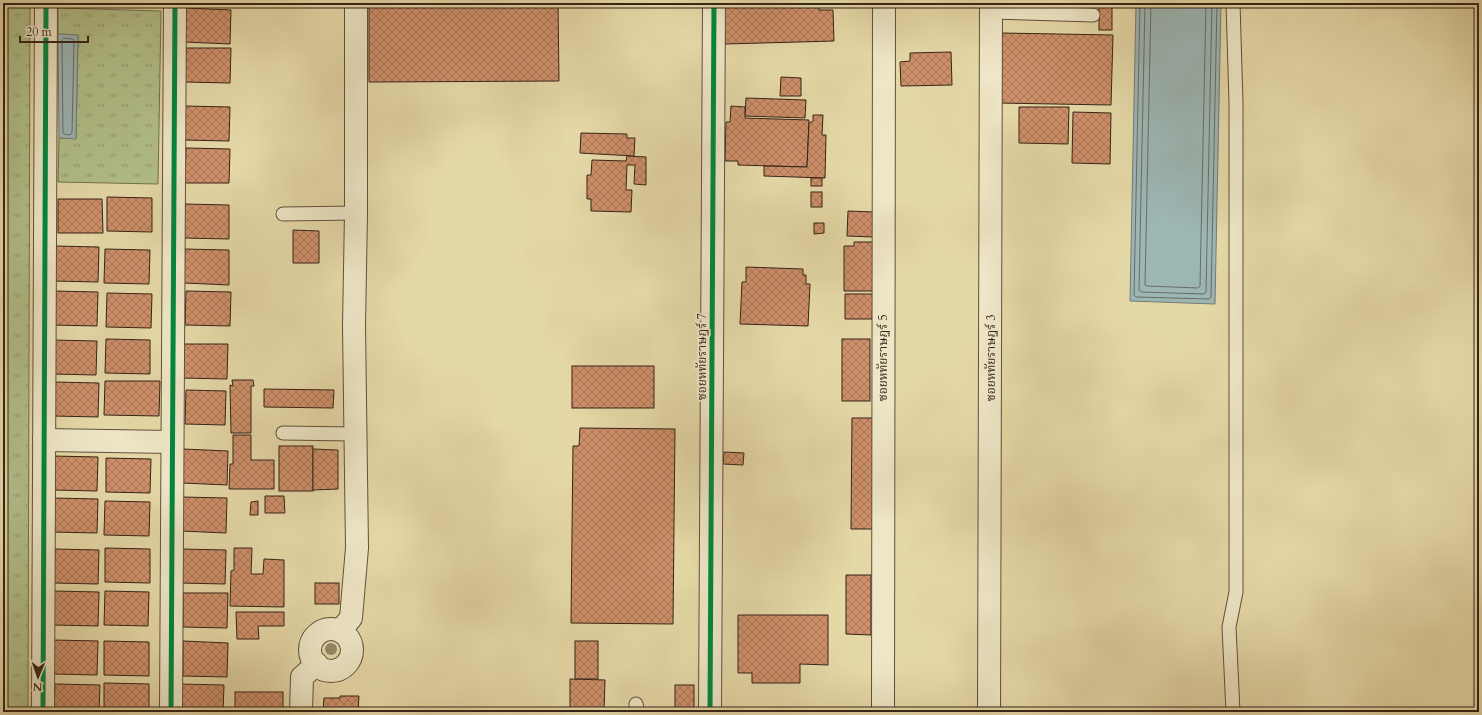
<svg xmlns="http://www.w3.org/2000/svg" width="1482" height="715" viewBox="0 0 1482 715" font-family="Cardo,'Noto Serif Thai',serif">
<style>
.grass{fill:url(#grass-tufts);stroke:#747150}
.water{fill:#9cb6b4;stroke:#737b75}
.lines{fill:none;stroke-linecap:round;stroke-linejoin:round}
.shore{stroke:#686c66;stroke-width:1}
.building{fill:url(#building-cross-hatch);stroke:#352317}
.lane-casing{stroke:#61503b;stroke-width:15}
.street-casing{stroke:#61503b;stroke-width:24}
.lane{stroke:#eee6c6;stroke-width:13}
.street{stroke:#eee6c6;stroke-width:22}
.cycleway-casing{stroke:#eee6c6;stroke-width:8}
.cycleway{stroke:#00873e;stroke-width:5}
.tree{fill:#958a68}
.labels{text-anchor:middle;stroke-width:3.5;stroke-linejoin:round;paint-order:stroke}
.street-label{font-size:12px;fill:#352317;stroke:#eee6c6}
</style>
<defs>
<pattern id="grass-tufts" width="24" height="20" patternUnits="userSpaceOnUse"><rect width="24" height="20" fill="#b2bf89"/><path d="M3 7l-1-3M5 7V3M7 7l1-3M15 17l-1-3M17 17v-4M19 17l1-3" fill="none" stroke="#929b6f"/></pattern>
<pattern id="building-cross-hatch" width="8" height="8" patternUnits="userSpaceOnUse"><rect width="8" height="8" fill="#ce906a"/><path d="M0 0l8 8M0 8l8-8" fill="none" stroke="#a87556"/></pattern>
</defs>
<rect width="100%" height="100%" fill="#e5d8a7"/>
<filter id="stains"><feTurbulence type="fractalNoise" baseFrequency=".005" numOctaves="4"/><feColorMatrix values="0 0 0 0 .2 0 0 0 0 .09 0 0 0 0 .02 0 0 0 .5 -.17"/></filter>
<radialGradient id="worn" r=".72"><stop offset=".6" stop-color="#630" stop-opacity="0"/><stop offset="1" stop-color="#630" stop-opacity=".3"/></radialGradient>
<!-- grass -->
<g class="grass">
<polygon points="3,3 30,3 28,712 3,712"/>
<polygon points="58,8 161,11 158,184 58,182 59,138 76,138 78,35 58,34"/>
</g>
<!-- water -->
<g class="water">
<polygon points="1136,3 1221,3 1215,304 1130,301"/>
<polygon points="58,34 78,35 76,139 59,138"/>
</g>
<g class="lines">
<!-- shore -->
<g class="shore">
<polyline points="1140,3 1134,295 1136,297 1209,299 1211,297 1217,3"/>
<polyline points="1145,3 1139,290 1141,292 1204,294 1206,292 1212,3"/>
<polyline points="1151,3 1145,285 1147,286 1198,288 1200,286 1206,3"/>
<polygon points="64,38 73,39 74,41 72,133 70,135 64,134 63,133 62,40"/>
</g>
</g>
<!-- building -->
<g class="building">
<polygon points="108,3 123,3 123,5 108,4"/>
<polygon points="369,3 558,3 559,81 369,82"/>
<polygon points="723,3 819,3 819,10 833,10 834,41 725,44"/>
<rect x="1099" y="3" width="13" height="27"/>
<polygon points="186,8 231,10 230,44 185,42"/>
<polygon points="1000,33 1113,35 1111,105 998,103"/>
<polygon points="186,48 231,48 230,83 185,82"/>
<polygon points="951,52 952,85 901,86 900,62 910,61 910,53"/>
<polygon points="781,77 801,78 801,96 780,96"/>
<polygon points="746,98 806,100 805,118 745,116"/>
<polygon points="185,106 230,107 229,141 184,140"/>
<polygon points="731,106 745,107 745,118 809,120 807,167 738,165 738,161 725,161 726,122 730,122"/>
<polygon points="1019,107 1069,107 1068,144 1019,143"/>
<polygon points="1073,112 1111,113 1110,164 1072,163"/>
<polygon points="813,115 823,115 822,135 826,135 825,178 764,176 764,166 807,167 809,123 813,121"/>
<polygon points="581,133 627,134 627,138 635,138 634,156 580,153"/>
<polygon points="186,148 230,149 229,183 185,183"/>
<polygon points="627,156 646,157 646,185 634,184 635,165 627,165 626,190 632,190 631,212 591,211 591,199 587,199 587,175 591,175 592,160 626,161"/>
<rect x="811" y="178" width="11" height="8"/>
<rect x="811" y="192" width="11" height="15"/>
<polygon points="107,197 152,198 152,232 107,231"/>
<polygon points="58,199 102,199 103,233 58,233"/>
<polygon points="185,204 229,205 229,239 184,238"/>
<polygon points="848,211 875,212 874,237 847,236"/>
<polygon points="814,223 824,223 824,233 814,234"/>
<polygon points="293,230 319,231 319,263 293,263"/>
<polygon points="854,242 874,242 874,291 844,291 844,246 854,246"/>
<polygon points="54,246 99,247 98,282 53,281"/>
<polygon points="105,249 150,250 149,284 104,283"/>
<polygon points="185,249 229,250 229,285 184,283"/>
<polygon points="746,267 803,269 803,275 806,275 806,284 810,284 808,326 740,324 742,282 746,282"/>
<polygon points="53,291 98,292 97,326 52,325"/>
<polygon points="186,291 231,292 230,326 185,325"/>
<polygon points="107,293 152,294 151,328 106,327"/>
<polygon points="845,294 873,294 872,319 845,319"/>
<polygon points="106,339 150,340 150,374 105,373"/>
<rect x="842" y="339" width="28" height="62"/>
<polygon points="52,340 97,341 96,375 51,374"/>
<polygon points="183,344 228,344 227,379 182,378"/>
<rect x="572" y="366" width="82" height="42"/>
<polygon points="232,380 253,380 254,386 251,386 251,433 231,433 230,385 233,386"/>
<polygon points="105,381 160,381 159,416 104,415"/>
<polygon points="54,382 99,383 98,417 53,416"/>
<polygon points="264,389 334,390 333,408 264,407"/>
<polygon points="186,390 226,391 225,425 185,424"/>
<polygon points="852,418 874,418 874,529 851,529"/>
<polygon points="580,428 675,429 673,624 571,623 573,446 579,446"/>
<polygon points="233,435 251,435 251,460 274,460 274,489 229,489 230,464 233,464"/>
<rect x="279" y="446" width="34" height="45"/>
<polygon points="183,449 228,451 227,485 182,483"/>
<polygon points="313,449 338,450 338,489 313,490"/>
<polygon points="724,452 744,453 743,465 723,464"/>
<polygon points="53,456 98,457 97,491 53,490"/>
<polygon points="106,458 151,459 150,493 106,492"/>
<polygon points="265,496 284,496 285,513 265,513"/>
<polygon points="182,497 227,498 226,533 181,531"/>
<polygon points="53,498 98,499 97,533 52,532"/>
<polygon points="105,501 150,502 149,536 104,535"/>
<polygon points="258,501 258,515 250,515 251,502"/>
<polygon points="105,548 150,549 150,583 105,582"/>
<polygon points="234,548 252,548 251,574 263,574 264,559 284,560 284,607 230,606 231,571 234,570"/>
<polygon points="55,549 99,550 98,584 54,583"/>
<polygon points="181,549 226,550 225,584 180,583"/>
<polygon points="846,575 871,575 871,635 846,634"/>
<rect x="315" y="583" width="24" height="21"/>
<polygon points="54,591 99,592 98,626 53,625"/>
<polygon points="105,591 149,592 148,626 104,625"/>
<polygon points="183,593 228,593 227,628 183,627"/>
<polygon points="236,612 284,612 284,626 258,626 259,639 237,639"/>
<polygon points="738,615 828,615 828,665 800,664 800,683 752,683 752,673 738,673"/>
<polygon points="54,640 98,641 97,675 53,674"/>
<polygon points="104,641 149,642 149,676 104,675"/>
<polygon points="183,641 228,643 227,677 183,676"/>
<rect x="575" y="641" width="23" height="38"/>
<polygon points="570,679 605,680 604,712 570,712"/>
<polygon points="104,683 149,684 149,712 104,712"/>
<polygon points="55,684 100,685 99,712 54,712"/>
<polygon points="179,684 224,685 223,712 178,712"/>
<rect x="675" y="685" width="19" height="27"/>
<rect x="235" y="692" width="48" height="20"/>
<polygon points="340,696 359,696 358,712 323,712 324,698 340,698"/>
</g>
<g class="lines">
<defs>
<g id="lane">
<polyline points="1233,3 1236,103 1236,592 1229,627 1233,712"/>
<polyline points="991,12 1093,15"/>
<polyline points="283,214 356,213"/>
<polyline points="283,433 355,434"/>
<polyline points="636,704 638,712"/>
</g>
<g id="street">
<polyline points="44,440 172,442"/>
<circle cx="331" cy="650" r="21"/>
<polyline points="340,631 351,618 357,548 354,326 356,213 356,3"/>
<polyline points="43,712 46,3"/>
<polyline points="171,712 175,3"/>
<polyline points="301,712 302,677 317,664"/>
<polyline points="710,712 714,3"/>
<polyline points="883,712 884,3"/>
<polyline points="989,712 991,3"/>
</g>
</defs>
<!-- lane casing -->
<use href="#lane" class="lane-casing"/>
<!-- street casing -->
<use href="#street" class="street-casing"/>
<!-- lane -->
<use href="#lane" class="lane"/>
<!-- street -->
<use href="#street" class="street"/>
<defs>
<g id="cycleway">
<polyline points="43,712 46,3"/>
<polyline points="171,712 175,3"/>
<polyline points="710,712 714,3"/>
</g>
</defs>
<!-- cycleway casing -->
<use href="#cycleway" class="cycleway-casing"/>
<!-- cycleway -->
<use href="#cycleway" class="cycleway"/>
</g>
<!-- trees -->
<circle class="tree" cx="331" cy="649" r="6"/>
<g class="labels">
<!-- street labels -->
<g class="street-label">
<text transform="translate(702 357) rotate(-90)" y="4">ซอยหทัยราษฎร์ 7</text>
<text transform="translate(883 358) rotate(-90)" y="4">ซอยหทัยราษฎร์ 5</text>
<text transform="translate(991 358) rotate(-90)" y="4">ซอยหทัยราษฎร์ 3</text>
</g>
</g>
<!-- margin -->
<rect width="1482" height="715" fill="none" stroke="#e5d8a7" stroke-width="16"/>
<rect x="4" y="4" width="1474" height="707" fill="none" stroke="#352317" stroke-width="2"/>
<rect x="8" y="8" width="1466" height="699" fill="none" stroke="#352317"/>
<!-- north arrow -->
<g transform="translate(38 677) rotate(182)" stroke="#eee6c6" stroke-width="3" paint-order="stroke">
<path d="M0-3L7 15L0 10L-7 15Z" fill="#352317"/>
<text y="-6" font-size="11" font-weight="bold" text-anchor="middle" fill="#352317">N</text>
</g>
<!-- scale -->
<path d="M20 36v6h68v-6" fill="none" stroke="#352317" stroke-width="2"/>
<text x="26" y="36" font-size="12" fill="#352317" stroke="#eee6c6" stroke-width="3" paint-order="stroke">20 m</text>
<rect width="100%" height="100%" filter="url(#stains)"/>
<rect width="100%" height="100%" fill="url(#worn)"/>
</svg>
